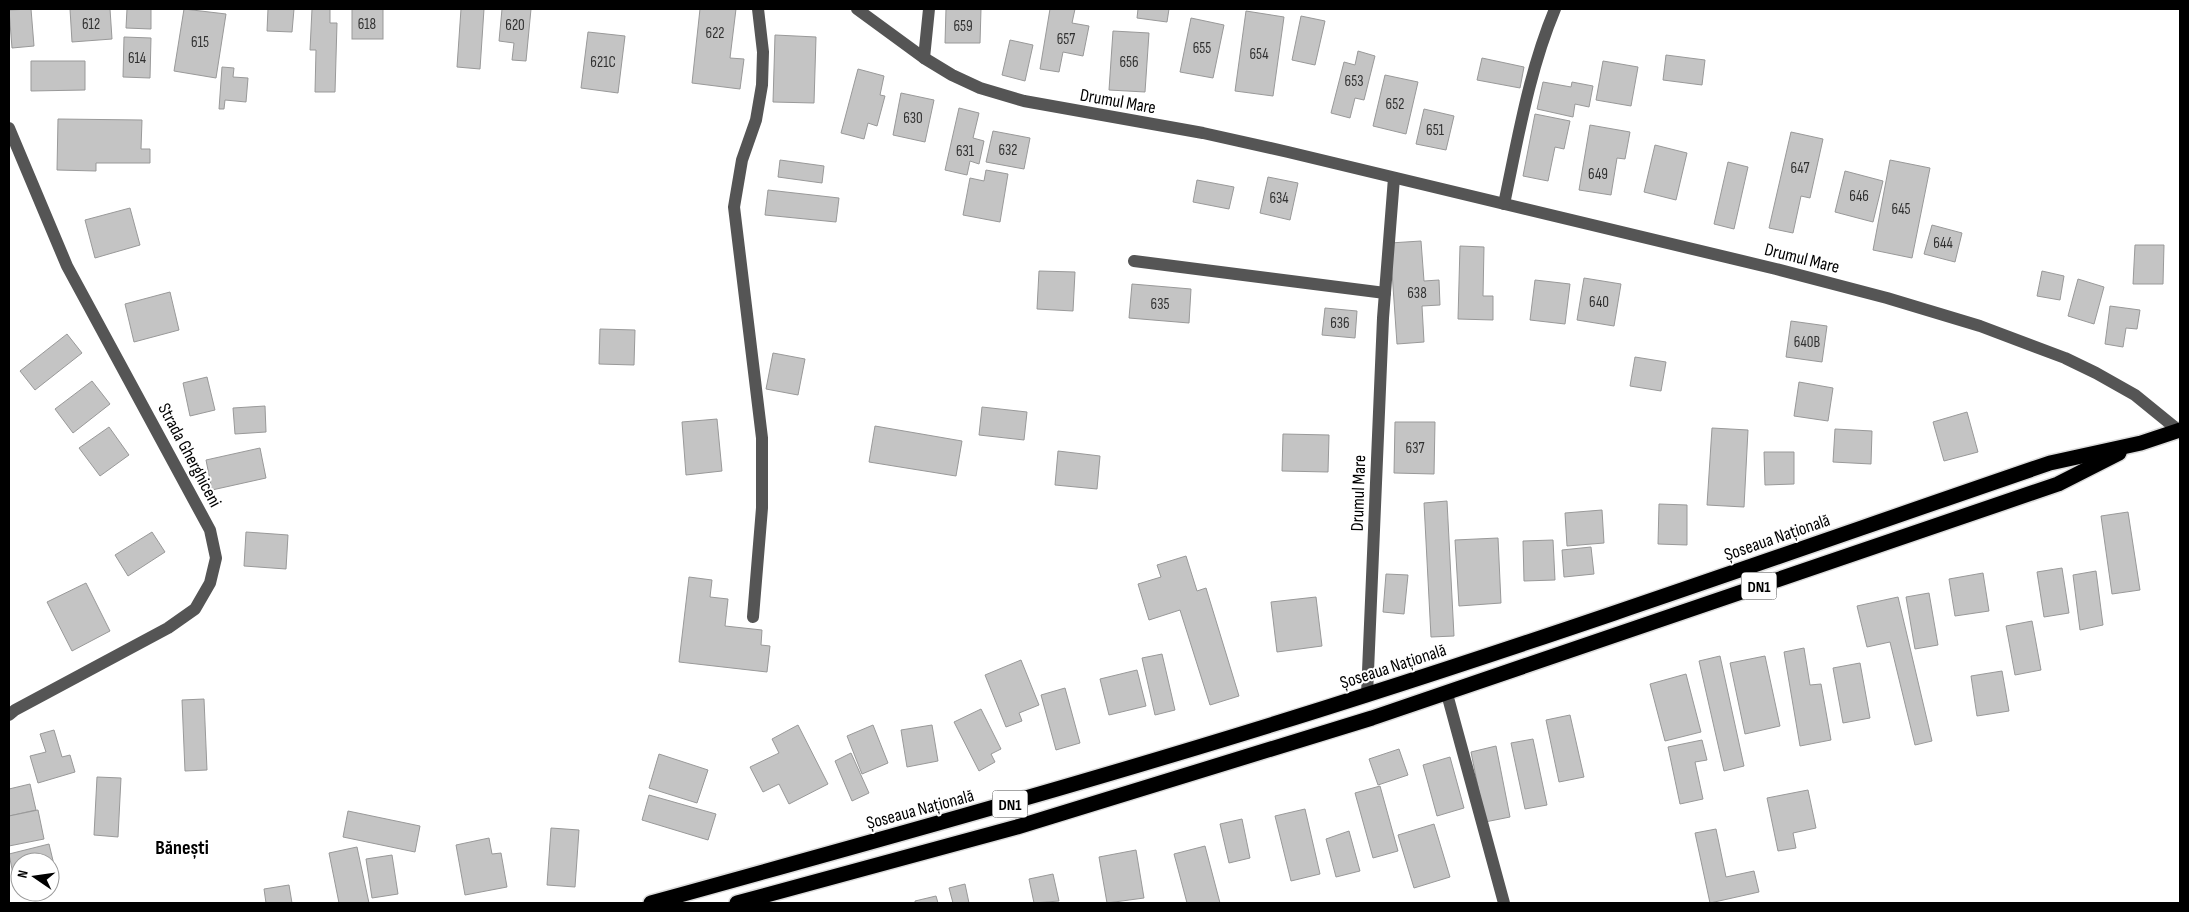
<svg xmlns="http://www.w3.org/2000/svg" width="2189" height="912" viewBox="0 0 2189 912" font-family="'Sofia Sans Condensed',sans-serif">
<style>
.building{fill:#c4c4c4;stroke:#999}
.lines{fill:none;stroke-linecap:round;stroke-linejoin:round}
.highway-casing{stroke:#dbdbdb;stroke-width:18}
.minor{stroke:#555;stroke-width:12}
.highway{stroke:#000;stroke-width:15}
.labels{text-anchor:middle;stroke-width:4;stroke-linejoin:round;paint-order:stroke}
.number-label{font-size:15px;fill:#313131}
.shield{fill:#fff;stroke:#4c4c4c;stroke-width:1}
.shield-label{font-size:16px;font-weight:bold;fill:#000}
.street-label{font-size:18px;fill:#000;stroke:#fff}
.quarter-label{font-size:20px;font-weight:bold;fill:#000;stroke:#fff}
</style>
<rect width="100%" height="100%" fill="#fff"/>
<!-- building -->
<g class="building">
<polygon points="31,9 34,46 12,48 9,10"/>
<polygon points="70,9 110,9 112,39 72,42"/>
<polygon points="127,9 151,9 151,29 126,28"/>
<polygon points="184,9 226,14 216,78 174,71"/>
<polygon points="268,9 294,9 292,32 267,31"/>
<polygon points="312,9 330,9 330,23 337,23 335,92 315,92 316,50 310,50"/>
<rect x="352" y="9" width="31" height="30"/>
<polygon points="461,9 484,9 480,69 457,67"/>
<polygon points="502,9 531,9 526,61 512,60 514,43 499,41"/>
<polygon points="700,9 736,9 730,58 744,59 740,89 692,83"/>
<polygon points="946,9 981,9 980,43 945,43"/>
<polygon points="1050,9 1075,9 1072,23 1089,26 1083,56 1063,52 1059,72 1040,69"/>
<polygon points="1138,9 1169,9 1167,22 1137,18"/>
<polygon points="1246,11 1284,17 1273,96 1235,91"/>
<polygon points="1301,16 1325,21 1315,65 1292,60"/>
<polygon points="1191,18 1224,25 1213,78 1180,72"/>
<polygon points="1113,31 1149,33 1145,92 1109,90"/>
<polygon points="588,32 625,36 618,93 581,88"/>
<polygon points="775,35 816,37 814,103 773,102"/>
<polygon points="124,37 151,38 150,78 123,77"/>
<polygon points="1010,40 1033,45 1025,81 1002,75"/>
<polygon points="1358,51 1375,56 1364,100 1355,98 1350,118 1331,113 1344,62 1355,65"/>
<polygon points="1666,55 1705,60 1702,85 1663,80"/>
<polygon points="1482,58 1524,67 1520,88 1477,80"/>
<polygon points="31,61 85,61 85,90 31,91"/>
<polygon points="1603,61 1638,67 1631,106 1596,100"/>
<polygon points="222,67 234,68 233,77 248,78 246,102 225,100 224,109 219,109"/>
<polygon points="858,69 884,76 880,95 885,96 877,126 868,123 864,139 841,133"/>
<polygon points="1385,75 1418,82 1406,134 1373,126"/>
<polygon points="1543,82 1571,87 1572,82 1593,86 1589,107 1575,104 1573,117 1537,109"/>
<polygon points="901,93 934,100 925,142 893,135"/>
<polygon points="959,108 979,113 973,138 984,141 979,164 970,161 967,175 945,170"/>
<polygon points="1424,109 1454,116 1446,150 1416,144"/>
<polygon points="1535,114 1570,121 1564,149 1555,147 1548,181 1523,176"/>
<polygon points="58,119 142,120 141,149 150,149 150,163 96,163 96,171 57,170"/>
<polygon points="1590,125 1630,132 1625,159 1617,158 1611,195 1579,190"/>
<polygon points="993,131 1030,138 1024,169 986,162"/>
<polygon points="1791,132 1823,139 1810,198 1801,196 1793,233 1769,228"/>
<polygon points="1655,145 1687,153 1676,200 1644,192"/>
<polygon points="780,160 824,166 822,183 778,177"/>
<polygon points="1890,160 1930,168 1912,258 1873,250"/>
<polygon points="1728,162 1748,167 1734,229 1714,224"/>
<polygon points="986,170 1008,174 1000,222 963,215 970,178 984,181"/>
<polygon points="1845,171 1883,181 1873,222 1835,212"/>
<polygon points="1268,177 1298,183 1290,220 1260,213"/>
<polygon points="1197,180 1234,187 1229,209 1193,202"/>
<polygon points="768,190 839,198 836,222 765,215"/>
<polygon points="130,208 140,245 95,258 85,220"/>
<polygon points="1932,225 1962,233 1955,262 1924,254"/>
<polygon points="1421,241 1424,281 1439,280 1440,305 1422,306 1424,342 1397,344 1390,243"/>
<polygon points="2135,245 2164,245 2163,284 2133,284"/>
<polygon points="1460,246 1484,247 1483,296 1493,296 1493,320 1458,319"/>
<polygon points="1039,271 1075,272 1073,311 1037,309"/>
<polygon points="2042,271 2064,276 2060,300 2037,296"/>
<polygon points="1584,278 1621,284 1614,326 1577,320"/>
<polygon points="2078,279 2104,287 2094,324 2068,316"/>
<polygon points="1535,280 1570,284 1565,324 1530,320"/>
<polygon points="1132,284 1191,289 1189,323 1129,318"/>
<polygon points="170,292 179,330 134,342 125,304"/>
<polygon points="2110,306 2140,310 2137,329 2126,328 2123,347 2105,344"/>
<polygon points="1325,308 1357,311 1355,338 1322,335"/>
<polygon points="1791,321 1827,326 1822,362 1786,357"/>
<polygon points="600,329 635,330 634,365 599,364"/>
<polygon points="67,334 82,353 35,390 20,371"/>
<polygon points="773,353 805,359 798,395 766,389"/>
<polygon points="1635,357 1666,362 1661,391 1630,386"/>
<polygon points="207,377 215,410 190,416 183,383"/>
<polygon points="92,381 110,404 73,433 55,409"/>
<polygon points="1799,382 1833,388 1828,421 1794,416"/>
<polygon points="265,406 266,432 235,434 233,408"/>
<polygon points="982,407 1027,412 1024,440 979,435"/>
<polygon points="1967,412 1978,452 1944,461 1933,422"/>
<polygon points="717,419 722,471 686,475 682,422"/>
<polygon points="1395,422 1435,422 1434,474 1394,473"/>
<polygon points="875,426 962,441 956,476 869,462"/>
<polygon points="109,427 129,455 100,476 79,448"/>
<polygon points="1712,428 1748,430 1744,507 1707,505"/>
<polygon points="1835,429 1872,431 1871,464 1833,462"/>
<polygon points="1283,434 1329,435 1328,472 1282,471"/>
<polygon points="260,448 266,478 212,490 206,460"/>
<polygon points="1058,451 1100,456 1097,489 1055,485"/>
<polygon points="1764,452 1794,452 1794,484 1765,485"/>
<polygon points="1447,501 1454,636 1431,637 1424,503"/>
<polygon points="1659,504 1687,505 1687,545 1658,544"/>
<polygon points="1602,510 1604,543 1567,546 1565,513"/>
<polygon points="2128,512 2140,590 2112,594 2101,516"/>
<polygon points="152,532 165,552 128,576 115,555"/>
<polygon points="246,532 288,535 286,569 244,566"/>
<polygon points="1498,538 1501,603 1459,606 1455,540"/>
<polygon points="1553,540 1555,580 1524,581 1523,541"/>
<polygon points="1591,547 1594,574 1564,577 1562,550"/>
<polygon points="1186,556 1197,591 1206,588 1239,696 1210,705 1180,610 1149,620 1138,584 1161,577 1157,565"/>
<polygon points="2062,568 2069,613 2044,617 2037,572"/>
<polygon points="2096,571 2103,625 2080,630 2073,575"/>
<polygon points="1983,573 1989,611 1955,616 1949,579"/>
<polygon points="1386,574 1408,575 1404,614 1383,612"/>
<polygon points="689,577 712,580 710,597 728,599 725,626 762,630 761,645 770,646 767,672 679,662"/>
<polygon points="86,583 110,631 72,651 47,602"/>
<polygon points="1929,593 1938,645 1915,649 1906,597"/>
<polygon points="1316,597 1322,646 1277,652 1271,602"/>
<polygon points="1898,597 1932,741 1915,745 1890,642 1867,647 1857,606"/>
<polygon points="2032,621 2041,670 2015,675 2006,626"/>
<polygon points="1804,648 1810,685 1821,684 1831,740 1800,746 1784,652"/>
<polygon points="1162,654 1175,710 1155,715 1142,658"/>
<polygon points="1720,656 1744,766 1724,771 1699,661"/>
<polygon points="1765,656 1780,726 1745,734 1730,663"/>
<polygon points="1021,660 1039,705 1019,713 1022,721 1006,727 985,675"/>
<polygon points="1860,663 1870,718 1843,723 1833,668"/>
<polygon points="1137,670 1146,706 1109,715 1100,679"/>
<polygon points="2002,671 2009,711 1977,716 1971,676"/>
<polygon points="1686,674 1701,732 1665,741 1650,684"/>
<polygon points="1065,688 1080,743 1056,750 1041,695"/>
<polygon points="204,699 207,770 185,771 182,700"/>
<polygon points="981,709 1001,749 991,754 995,762 979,771 954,722"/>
<polygon points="1570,715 1584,777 1559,782 1546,720"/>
<polygon points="798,725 828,784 789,804 779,784 763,792 750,767 779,753 772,739"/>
<polygon points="873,725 888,763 862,774 847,736"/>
<polygon points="932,725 938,761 907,767 901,730"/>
<polygon points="54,730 62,757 70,755 75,772 38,783 30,756 46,752 40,734"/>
<polygon points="1533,739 1547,805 1525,809 1511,743"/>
<polygon points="1702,740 1707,760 1695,762 1703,799 1680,804 1668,747"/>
<polygon points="1496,746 1510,817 1485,822 1471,752"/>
<polygon points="1399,749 1408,775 1378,785 1369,759"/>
<polygon points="851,753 869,793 852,801 835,761"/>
<polygon points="659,754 708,770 697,803 649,788"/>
<polygon points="1450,757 1464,808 1437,816 1423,765"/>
<polygon points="97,777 121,778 118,837 94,835"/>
<polygon points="30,784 36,810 9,816 9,789"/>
<polygon points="1380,786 1398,851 1373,858 1355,793"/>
<polygon points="1808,790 1816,828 1793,833 1796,848 1778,851 1767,798"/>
<polygon points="649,795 716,814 708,840 642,820"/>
<polygon points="1305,809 1320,874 1291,881 1275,816"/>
<polygon points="38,810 44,839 9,846 9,816"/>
<polygon points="348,811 420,826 415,852 343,837"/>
<polygon points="1242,819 1250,858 1229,863 1220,824"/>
<polygon points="1434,824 1450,877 1414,888 1398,835"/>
<polygon points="551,828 579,830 575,887 547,885"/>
<polygon points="1716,829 1726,877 1754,871 1759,892 1710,903 1695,833"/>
<polygon points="1349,831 1360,871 1336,877 1326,839"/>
<polygon points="489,838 492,854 501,853 507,887 465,895 456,845"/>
<polygon points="49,844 56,873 50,875 50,862 20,862 20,882 15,884 9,854"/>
<polygon points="1205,846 1220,903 1187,903 1174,854"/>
<polygon points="357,847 369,903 339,903 329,853"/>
<polygon points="1136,850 1144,898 1107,903 1099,857"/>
<polygon points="392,855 398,894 372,898 366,859"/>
<polygon points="1053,874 1059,901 1034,903 1029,879"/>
<polygon points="965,884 969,903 953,903 949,888"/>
<polygon points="289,885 292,903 266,903 264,889"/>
<polygon points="936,896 938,903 915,903 915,901"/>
</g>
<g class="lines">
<defs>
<g id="highway">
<path d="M 651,903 C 890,837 1129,771 1366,695 C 1595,622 1822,541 2050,463 L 2141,443 L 2180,430"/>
<polyline points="737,903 1017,827 1372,718 2058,484 2119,453"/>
</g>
</defs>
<!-- highway casing -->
<use href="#highway" class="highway-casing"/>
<!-- minor -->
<g class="minor">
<polyline points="857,9 924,58 952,75 980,88 1024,101 1203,133 1288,152 1776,269 1887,298 1980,326 2065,358 2096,373 2135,395 2178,430"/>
<polyline points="924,58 929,9"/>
<polyline points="9,128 67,266 210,530 216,558 210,583 195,609 168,628 15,710 9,715"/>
<path d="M 1504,204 C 1518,138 1529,71 1555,9"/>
<polyline points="1134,261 1385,293"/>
<polyline points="753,617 762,508 762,438 734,207 742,160 756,120 762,85 763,52 758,9"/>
<polyline points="1447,694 1504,903"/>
<polyline points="1367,695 1383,318 1394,178"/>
</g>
<!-- highway -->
<use href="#highway" class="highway"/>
</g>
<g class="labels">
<!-- number labels -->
<g class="number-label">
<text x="91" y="29">612</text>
<text x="367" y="29">618</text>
<text x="515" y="30">620</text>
<text x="963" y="31">659</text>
<text x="715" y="38">622</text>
<text x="1066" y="44">657</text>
<text x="200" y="47">615</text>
<text x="1202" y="53">655</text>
<text x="1259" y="59">654</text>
<text x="137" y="63">614</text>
<text x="603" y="67">621C</text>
<text x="1129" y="67">656</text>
<text x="1354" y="86">653</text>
<text x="1395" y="109">652</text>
<text x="913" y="123">630</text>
<text x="1435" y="135">651</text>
<text x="1008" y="155">632</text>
<text x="965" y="156">631</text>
<text x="1800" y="173">647</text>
<text x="1598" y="179">649</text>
<text x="1859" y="201">646</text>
<text x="1279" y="203">634</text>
<text x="1901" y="214">645</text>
<text x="1943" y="248">644</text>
<text x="1417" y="298">638</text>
<text x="1599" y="307">640</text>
<text x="1160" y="309">635</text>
<text x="1340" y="328">636</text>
<text x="1807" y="347">640B</text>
<text x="1415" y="453">637</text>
</g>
<!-- shield labels -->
<g class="shield">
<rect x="1741.5" y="572.5" width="35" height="27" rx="4"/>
<rect x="992.5" y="790.5" width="35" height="27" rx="4"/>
</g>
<g class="shield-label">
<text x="1759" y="592">DN1</text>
<text x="1010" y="810">DN1</text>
</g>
<!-- street labels -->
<g class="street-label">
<text transform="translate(1118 101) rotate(10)" y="6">Drumul Mare</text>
<text transform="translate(1802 258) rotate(14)" y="6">Drumul Mare</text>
<text transform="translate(190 455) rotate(62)" y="6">Strada Gherghiceni</text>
<text transform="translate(1358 493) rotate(-88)" y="6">Drumul Mare</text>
<text transform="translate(1777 537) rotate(-19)" y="6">Șoseaua Națională</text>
<text transform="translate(1393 666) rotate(-18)" y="6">Șoseaua Națională</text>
<text transform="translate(920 809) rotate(-15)" y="6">Șoseaua Națională</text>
</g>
<!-- quarter labels -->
<g class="quarter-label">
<text x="182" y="854">Bănești</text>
</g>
</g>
<!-- border -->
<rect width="2189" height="912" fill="none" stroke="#000000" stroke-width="20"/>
<!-- north arrow -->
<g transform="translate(35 877) rotate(283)"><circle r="24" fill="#ffffff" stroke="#999999"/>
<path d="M0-4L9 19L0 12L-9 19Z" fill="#000000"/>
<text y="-8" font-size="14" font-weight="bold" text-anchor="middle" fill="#000000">N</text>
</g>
</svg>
